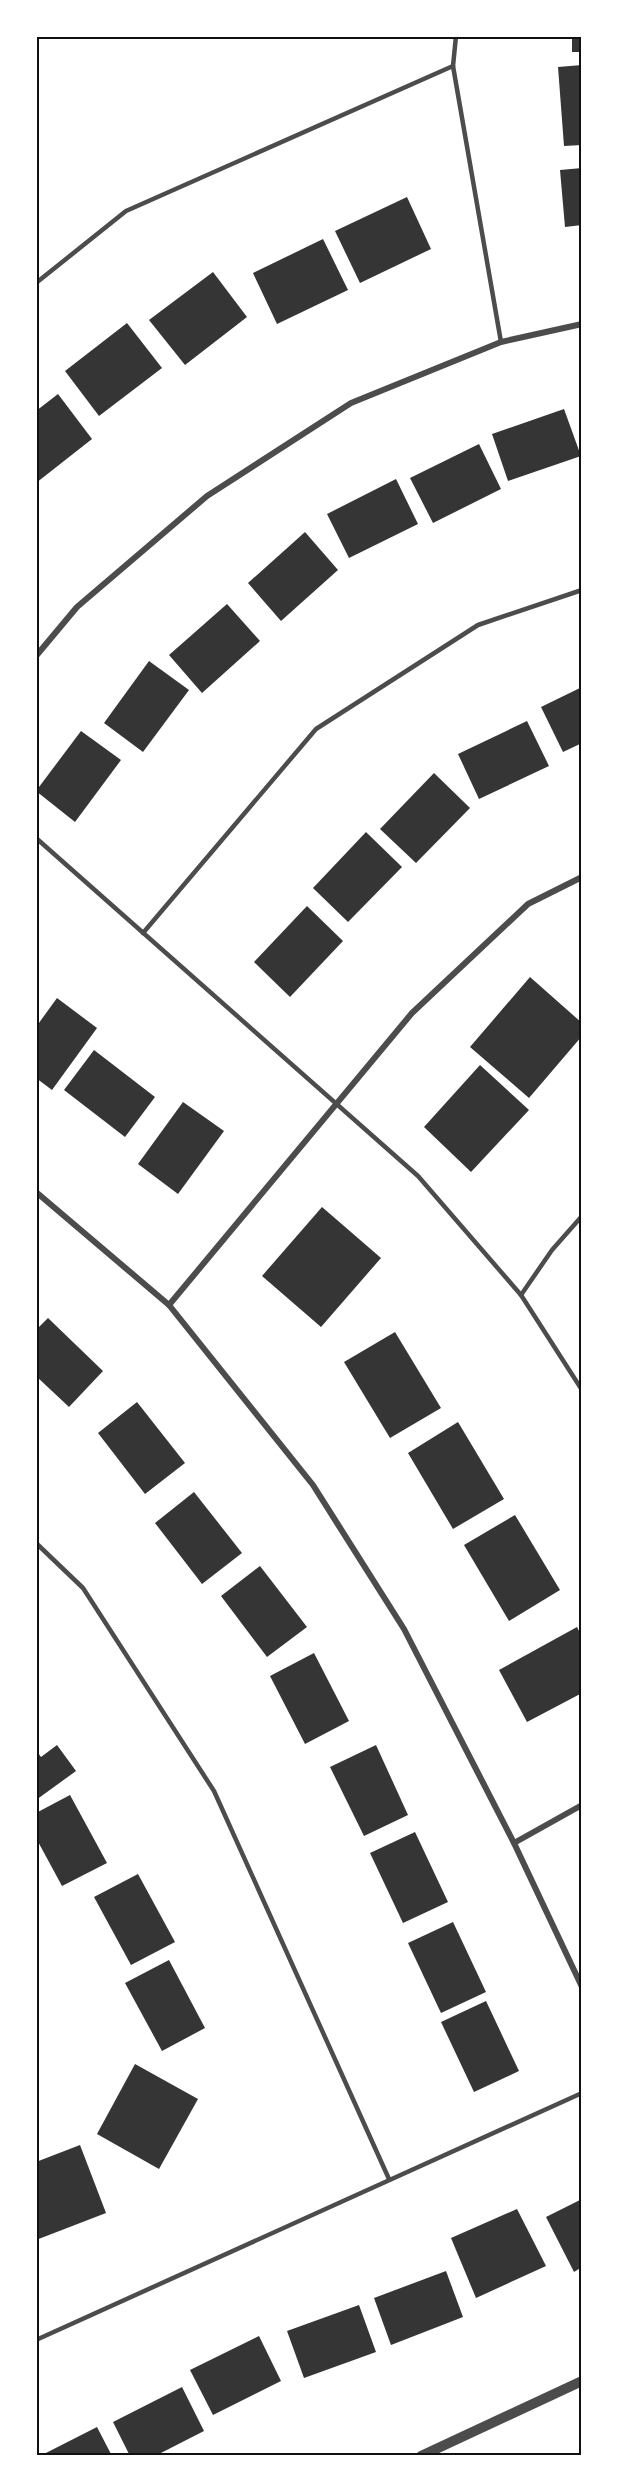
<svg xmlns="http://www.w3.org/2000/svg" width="618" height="2492" viewBox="0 0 618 2492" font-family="'Source Sans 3',sans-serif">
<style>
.building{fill:#353535}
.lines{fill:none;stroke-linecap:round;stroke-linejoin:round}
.service{stroke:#4c4c4c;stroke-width:4.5}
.minor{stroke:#4c4c4c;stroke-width:6}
.tertiary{stroke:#4c4c4c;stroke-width:10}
.neatline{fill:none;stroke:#111;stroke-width:2}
</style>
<rect width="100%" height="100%" fill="#fff"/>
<!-- building -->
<g class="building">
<rect x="572" y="36" width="10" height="16"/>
<polygon points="582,65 582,145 564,146 558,67"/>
<polygon points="582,168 582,225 565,227 560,170"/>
<polygon points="407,197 431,249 360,283 335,231"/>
<polygon points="323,239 348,290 277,324 253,273"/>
<polygon points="213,272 247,317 185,365 149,320"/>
<polygon points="127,323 162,368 99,416 65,371"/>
<polygon points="58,394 92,439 36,483 36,411"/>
<polygon points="564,409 581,456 508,481 492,434"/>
<polygon points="479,444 501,489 433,523 410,478"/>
<polygon points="396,479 418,524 349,558 327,514"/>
<polygon points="305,532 338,570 281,621 248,583"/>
<polygon points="227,604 260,641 202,693 169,655"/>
<polygon points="149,661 189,690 143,752 104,723"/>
<polygon points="582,687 582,743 563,752 541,707"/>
<polygon points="527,721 549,766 479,799 458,754"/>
<polygon points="81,731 121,760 75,822 36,791"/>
<polygon points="434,773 470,808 416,863 380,829"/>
<polygon points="366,832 402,867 348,922 313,888"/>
<polygon points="307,906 343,941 290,997 254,962"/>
<polygon points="530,977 582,1023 582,1036 529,1098 470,1047"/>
<polygon points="57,998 97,1028 52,1090 36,1078 36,1027"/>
<polygon points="94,1050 155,1097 125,1137 64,1090"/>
<polygon points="480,1065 529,1110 471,1172 424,1127"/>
<polygon points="183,1102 224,1131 178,1194 138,1164"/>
<polygon points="322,1207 381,1258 321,1327 262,1276"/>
<polygon points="48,1318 103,1371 69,1407 36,1376 36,1330"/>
<polygon points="395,1332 441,1408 390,1438 344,1362"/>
<polygon points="137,1402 185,1463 145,1494 98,1433"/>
<polygon points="458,1422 504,1499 453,1529 408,1453"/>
<polygon points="194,1492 242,1553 202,1584 155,1523"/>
<polygon points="515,1515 560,1590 509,1621 464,1545"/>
<polygon points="260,1566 307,1627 267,1657 221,1596"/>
<polygon points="577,1627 582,1637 582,1693 527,1722 499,1670"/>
<polygon points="314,1653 349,1721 305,1744 270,1676"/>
<polygon points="57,1745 76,1771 36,1800 36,1750 41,1757"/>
<polygon points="376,1745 408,1815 364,1836 330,1767"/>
<polygon points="70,1795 107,1863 62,1886 36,1838 36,1813"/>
<polygon points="415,1832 448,1902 403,1923 370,1853"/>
<polygon points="138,1874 175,1942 131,1965 94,1897"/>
<polygon points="453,1922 486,1992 441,2013 408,1943"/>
<polygon points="169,1960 205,2028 162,2051 125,1983"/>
<polygon points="486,2001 519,2071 474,2092 441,2022"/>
<polygon points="135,2064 198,2099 159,2169 97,2134"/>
<polygon points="80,2145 106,2213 36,2240 36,2162"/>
<polygon points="582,2199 582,2267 574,2272 546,2217"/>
<polygon points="517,2209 546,2266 476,2298 451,2238"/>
<polygon points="446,2271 463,2317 391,2345 374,2298"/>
<polygon points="359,2305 376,2352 304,2378 287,2331"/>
<polygon points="259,2336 281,2381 213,2415 190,2370"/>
<polygon points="182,2387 204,2431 155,2456 130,2456 113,2422"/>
<polygon points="97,2427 112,2456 40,2456"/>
</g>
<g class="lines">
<!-- service -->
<g class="service">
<polyline points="456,36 453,66 501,342"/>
<polyline points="36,283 126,211 453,66"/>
<polyline points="36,838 418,1176 521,1295 582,1390"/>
<polyline points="143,933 316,729 478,625 582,590"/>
<polyline points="521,1295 552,1250 582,1216"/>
<polyline points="36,1543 83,1588 214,1791 389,2179"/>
<polyline points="36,2340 582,2093"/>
</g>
<!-- minor -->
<g class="minor">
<polyline points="36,656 77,607 207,496 351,403 501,342 582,324"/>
<polyline points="36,1192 169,1305 313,1485 404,1629 514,1843 582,1987"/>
<polyline points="169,1305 412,1013 528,904 582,877"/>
<polyline points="514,1843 582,1805"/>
</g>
<!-- tertiary -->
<polyline class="tertiary" points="421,2456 582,2381"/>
</g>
<!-- border -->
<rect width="618" height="2492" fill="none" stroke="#ffffff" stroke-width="75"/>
<rect x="38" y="38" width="542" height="2416" class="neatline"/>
</svg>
